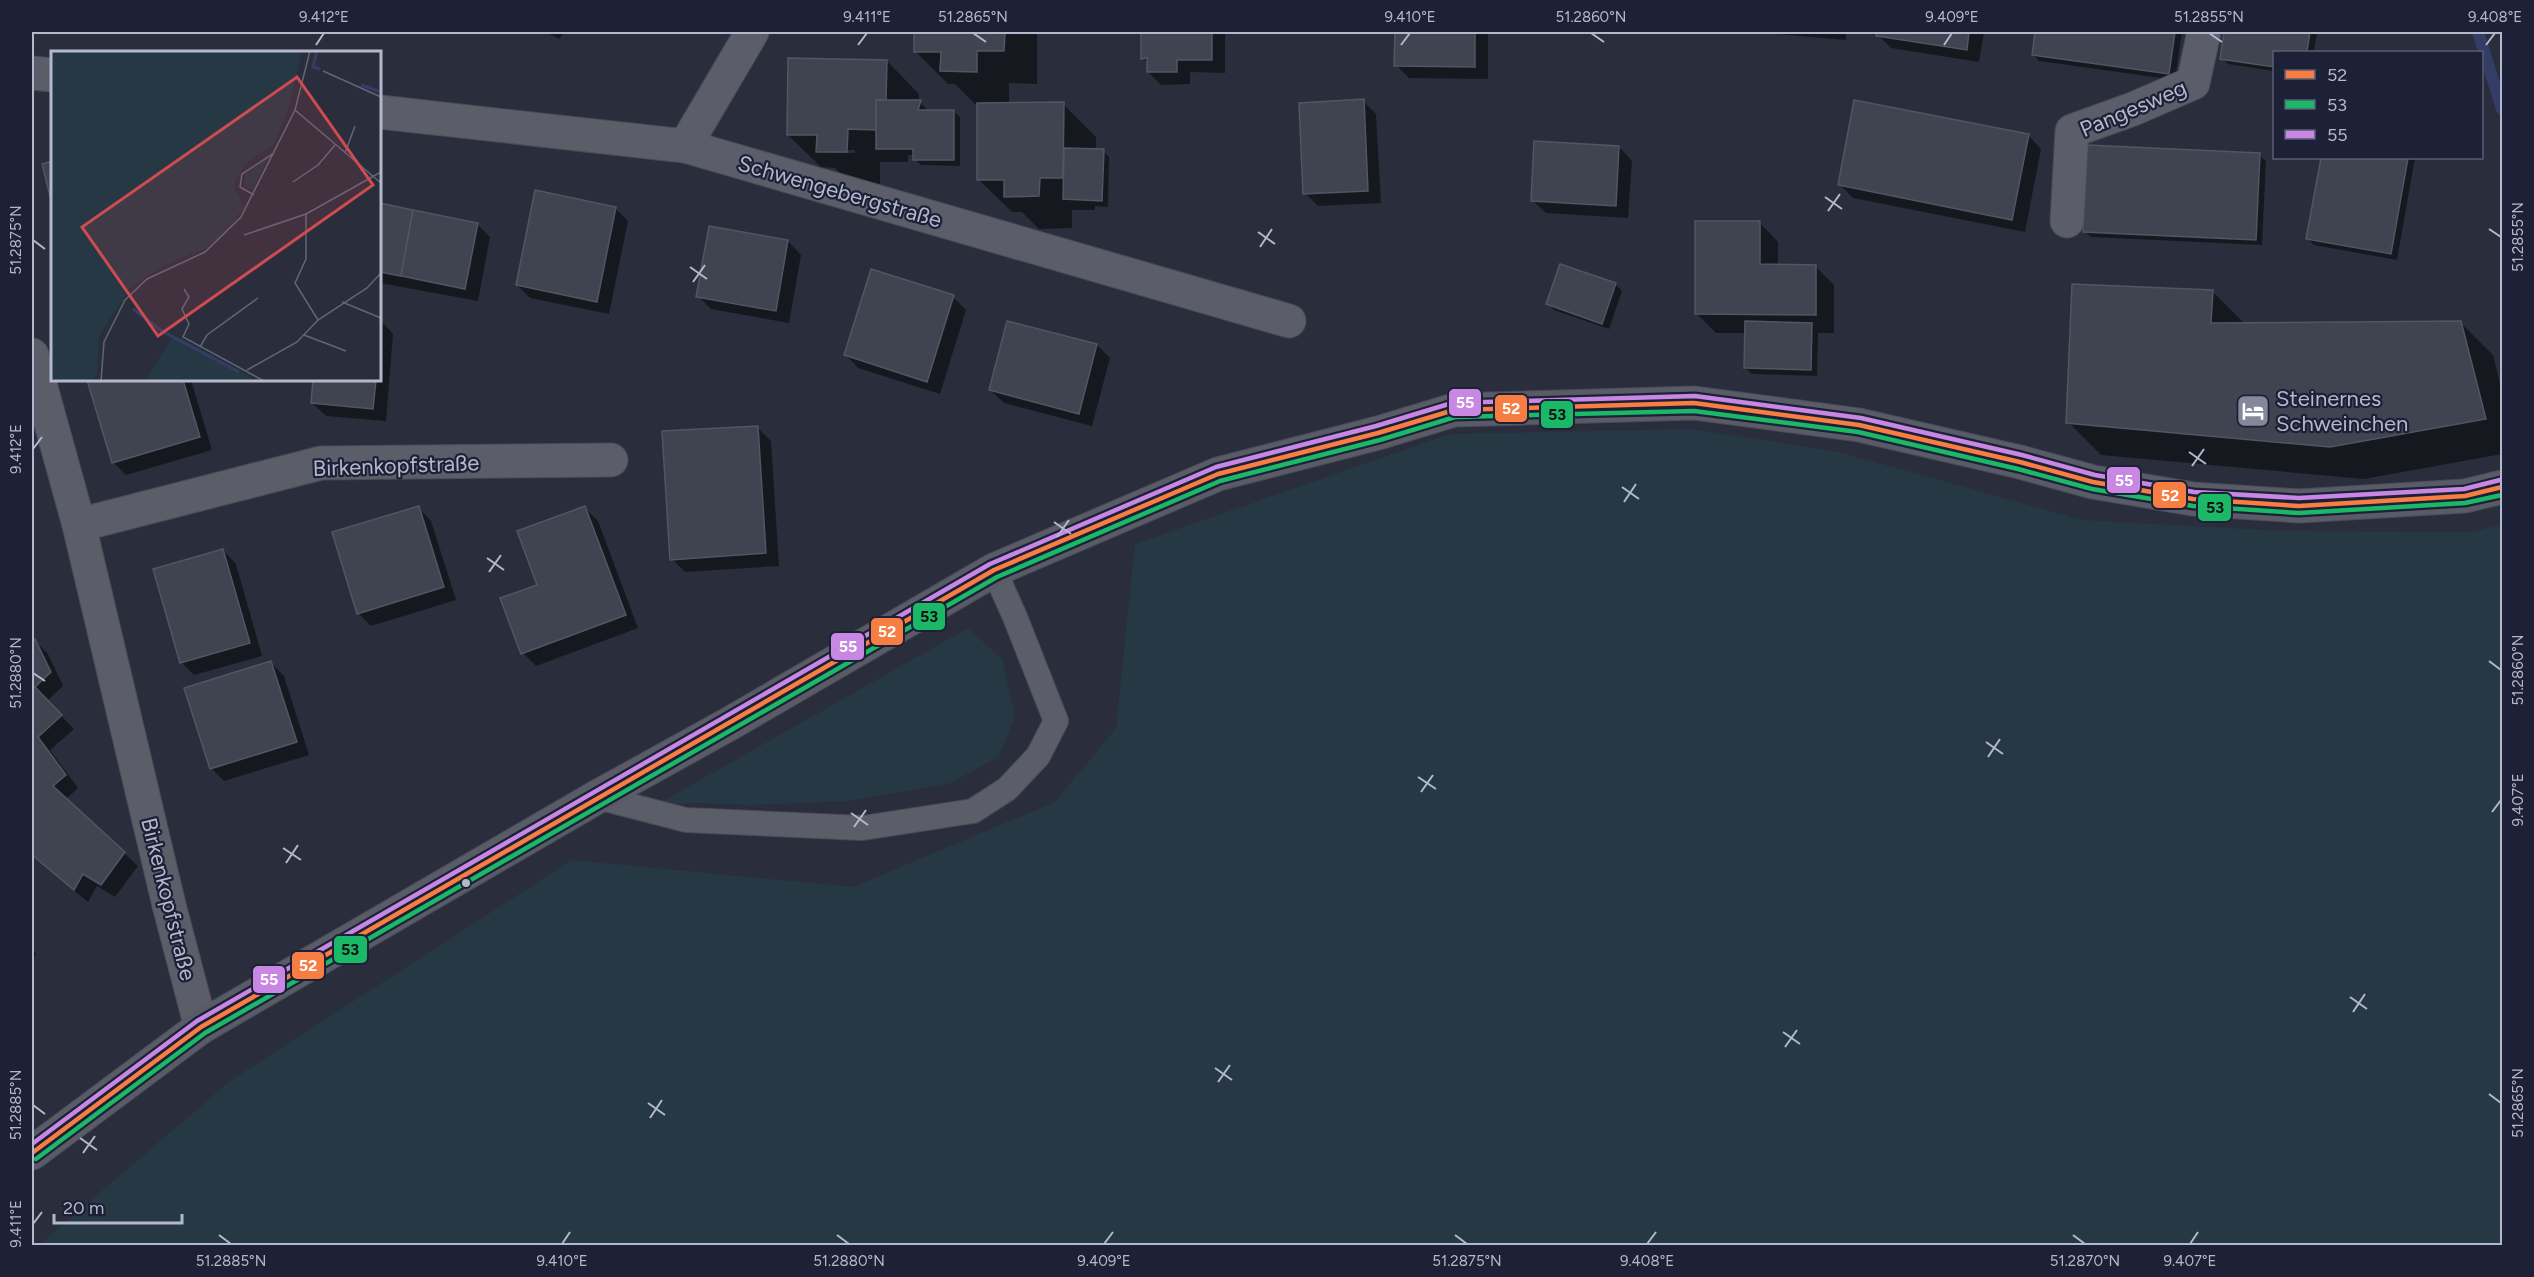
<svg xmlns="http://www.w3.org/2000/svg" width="2534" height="1277" viewBox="0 0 2534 1277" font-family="Figtree,sans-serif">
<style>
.green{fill:#263843}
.shadow{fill:#0007;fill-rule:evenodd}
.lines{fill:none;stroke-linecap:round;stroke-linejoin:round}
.stream{stroke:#333d65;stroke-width:12}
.building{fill:#404450;stroke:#525562;stroke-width:1.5}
.service-casing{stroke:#484b55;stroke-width:26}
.minor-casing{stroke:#484b55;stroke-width:35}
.secondary-casing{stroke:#484b57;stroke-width:35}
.service{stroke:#5b5d69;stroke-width:24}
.minor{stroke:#5b5d69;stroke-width:33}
.secondary{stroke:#595b67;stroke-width:33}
.bus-1-casing{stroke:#1c2137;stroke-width:9}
.bus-2-casing{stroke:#1c2137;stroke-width:9}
.bus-3-casing{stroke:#1c2137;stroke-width:9}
.bus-1{stroke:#f77d43;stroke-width:4.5}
.bus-2{stroke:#1ab867;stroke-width:4.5}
.bus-3{stroke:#c787e3;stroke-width:4.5}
.ticks{fill:none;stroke:#b4b8cc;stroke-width:2}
.bus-dot{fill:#b4b8cc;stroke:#1c2137;stroke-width:2}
.labels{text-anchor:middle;stroke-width:4.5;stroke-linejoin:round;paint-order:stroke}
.street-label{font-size:22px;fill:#b4b8cc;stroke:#1c2137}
.poi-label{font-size:22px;fill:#b4b8cc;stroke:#1c2137;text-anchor:start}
.inset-river{fill:none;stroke:#333d65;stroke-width:3}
.inset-road{fill:none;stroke:#616576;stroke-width:1.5}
.view{fill:#ce4c51;fill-opacity:0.15;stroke:#ce4c51;stroke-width:3}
.inset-edge{fill:none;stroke:#b4b8cc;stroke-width:3}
.line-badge{stroke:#1c2137;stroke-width:2}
.badge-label{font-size:16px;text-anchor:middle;font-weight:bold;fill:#fff}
.pale-badge-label{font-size:16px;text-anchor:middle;font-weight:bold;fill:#111}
.neatline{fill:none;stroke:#b4b8cc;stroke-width:2}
.ticks-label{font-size:15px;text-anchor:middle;fill:#b4b8cc}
</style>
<rect width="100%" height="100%" fill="#2a2e3c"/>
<!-- green -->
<g class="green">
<polygon points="1692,429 1839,452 2082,520 2282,531 2473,532 2502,524 2502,1245 39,1245 230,1081 572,860 853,887 1055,802 1116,728 1135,544 1450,434"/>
<polygon points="968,628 1002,659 1015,717 998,757 951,783 848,801 751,805 697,803 658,804"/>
</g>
<!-- shadow -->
<g class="shadow">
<polygon points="546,32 564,32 559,39"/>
<polygon points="916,32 1037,32 1037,84 1009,83 1009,104 1063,104 1096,137 1096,150 1103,151 1109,157 1108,207 1095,206 1095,210 1072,210 1072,228 1039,229 1022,212 1012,212 979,180 978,104 975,104 955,84 948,84 915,51"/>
<polygon points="1143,32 1225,32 1225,73 1190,72 1190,84 1161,85 1148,72 1148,64 1143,58"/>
<polygon points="1396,32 1488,32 1488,79 1409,78 1396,65"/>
<polygon points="1755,32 1846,32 1846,40"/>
<polygon points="1878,32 1984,32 1979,62 1891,48 1878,35"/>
<polygon points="2036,32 2182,32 2175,80 2039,61 2033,54"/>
<polygon points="2225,32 2317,32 2314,52 2274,52 2274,71 2228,64 2222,58"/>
<path d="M 887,61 L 919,94 L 919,102 L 926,108 L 925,111 L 954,111 L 960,117 L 960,166 L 921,165 L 915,159 L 915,155 L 908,155 L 908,162 L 880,162 L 880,184 L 851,184 L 835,168 L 821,167 L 788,135 ZM 829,150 L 855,150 L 855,153 L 832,153 Z"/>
<polygon points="1363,101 1376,114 1381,203 1318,206 1305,193"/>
<polygon points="2028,135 2041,149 2025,232 1853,198 1840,185"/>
<polygon points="1619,147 1632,161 1628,218 1546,213 1532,200"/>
<polygon points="2259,155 2266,161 2262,245 2091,237 2084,231"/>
<polygon points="2322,158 2415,158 2397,260 2314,245 2308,239"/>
<polygon points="380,204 477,224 490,237 478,301 380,283"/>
<polygon points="615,208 628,221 609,314 530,298 517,285"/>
<polygon points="1759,222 1778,242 1778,266 1815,266 1834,285 1834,333 1818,333 1817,376 1752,374 1745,368 1747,333 1716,333 1696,313"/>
<polygon points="788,241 801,255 789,323 711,309 698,296"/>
<polygon points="1615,284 1622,291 1609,329 1554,310 1548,304"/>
<polygon points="2212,291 2246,325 2460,322 2493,355 2502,392 2502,454 2364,479 2101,455 2068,422"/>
<polygon points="953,297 966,310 940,394 858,368 845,354"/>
<polygon points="380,320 393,334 386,421 326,416 312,403 314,380 380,380"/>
<polygon points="1008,322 1097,345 1110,358 1092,426 1004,403 990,390"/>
<polygon points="89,380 191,380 212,450 126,475 113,462"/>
<polygon points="758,428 771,441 779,566 685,572 672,559"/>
<polygon points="418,507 431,521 456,600 371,626 358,613"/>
<polygon points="585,508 598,521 638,628 536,666 523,653 538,586"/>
<polygon points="223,550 236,564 262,656 194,675 181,662"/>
<polygon points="35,641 48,654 63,686 47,701 74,729 50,750 78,788 66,799 138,866 115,897 97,886 88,902 32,856 32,643"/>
<polygon points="271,663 284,676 309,755 224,781 211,768"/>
<polygon points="32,948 36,955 32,958"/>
</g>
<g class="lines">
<!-- stream -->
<polyline class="stream" points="2478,32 2502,109"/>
</g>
<!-- building -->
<g class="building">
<polygon points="914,32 1005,32 1004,51 977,51 977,72 940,71 941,52 914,52"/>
<polygon points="1141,32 1212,32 1212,60 1177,60 1177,72 1147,72 1147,58 1141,59"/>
<polygon points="1395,32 1475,32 1475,67 1394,66"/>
<polygon points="1877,32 1969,32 1967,50 1876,36"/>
<polygon points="2035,32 2175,32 2169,74 2032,55"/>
<polygon points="2224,32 2310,32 2307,52 2274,52 2274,67 2220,59"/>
<polygon points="788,58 887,60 886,100 876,100 876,130 848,129 847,152 816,152 817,135 787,135"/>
<polygon points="1364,99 1368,191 1303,194 1299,103"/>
<polygon points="876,100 921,100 918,110 954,110 954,160 913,160 913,149 876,149"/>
<polygon points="1854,100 2029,134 2012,220 1838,185"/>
<polygon points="1064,102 1063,178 1040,178 1039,196 1004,197 1004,180 977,180 977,103"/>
<polygon points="1534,141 1619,146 1616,206 1531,201"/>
<polygon points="2087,145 2260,153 2256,240 2083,232"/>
<polygon points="1064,148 1104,149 1102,201 1063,199"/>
<polygon points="2321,158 2408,158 2391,254 2306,239"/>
<polygon points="52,161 52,204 42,164"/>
<polygon points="535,190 616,207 597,302 516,285"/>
<polygon points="380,203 413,210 401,276 380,272"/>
<polygon points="413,210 478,223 465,289 401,276"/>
<polygon points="1695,221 1760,221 1760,264 1816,265 1816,315 1695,314"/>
<polygon points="709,226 788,240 776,311 696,297"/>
<polygon points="1560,264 1616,283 1602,324 1546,304"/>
<polygon points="871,269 954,295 927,382 844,355"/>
<polygon points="2072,284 2213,290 2211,323 2461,321 2486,419 2330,447 2066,423"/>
<polygon points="1007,321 1097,344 1079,414 989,390"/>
<polygon points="1745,321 1812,323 1811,370 1744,368"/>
<polygon points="87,380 183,380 200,437 112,463"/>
<polygon points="313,380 376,380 373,409 311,403"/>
<polygon points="758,426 766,553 670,560 662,431"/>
<polygon points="419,506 444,587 357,614 332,532"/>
<polygon points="585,506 626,615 521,654 500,598 537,585 517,531"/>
<polygon points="223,549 250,643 180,663 153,569"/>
<polygon points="35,639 51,672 35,687 62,715 38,737 66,775 53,786 125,852 101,885 83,874 74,890 32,855 32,641"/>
<polygon points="271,661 297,742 210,769 184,688"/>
</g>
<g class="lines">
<defs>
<polyline id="service" points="597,797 686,820 863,828 973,811 1007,789 1038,756 1056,721 1015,617 994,570"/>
<g id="minor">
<polyline points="32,73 52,75"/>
<polyline points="380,112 685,146 1289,321"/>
<polyline points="685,146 752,32"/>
<polyline points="2067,221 2072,131 2133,109 2193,83 2204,32"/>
<polyline points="32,355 79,525 169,905 201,1027"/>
<polyline points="79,525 321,463 611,460"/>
</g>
<polyline id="secondary" points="32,1153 201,1027 597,797 729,724 994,570 1218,474 1378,433 1454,410 1694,403 1859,425 2020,462 2093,482 2193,499 2299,506 2465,496 2502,487"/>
</defs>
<!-- service casing -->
<use href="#service" class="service-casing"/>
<!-- minor casing -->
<use href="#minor" class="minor-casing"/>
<!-- secondary casing -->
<use href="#secondary" class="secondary-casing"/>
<!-- service -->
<use href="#service" class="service"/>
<!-- minor -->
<use href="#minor" class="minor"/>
<!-- secondary -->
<use href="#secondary" class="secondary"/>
<defs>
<polyline id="bus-1" points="32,1153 201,1027 994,570 1218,474 1378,433 1454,410 1694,403 1859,425 2020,462 2093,482 2193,499 2299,506 2465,496 2502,487"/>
<polyline id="bus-2" points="36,1159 205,1033 997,577 1220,481 1380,440 1455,417 1694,411 1858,432 2018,469 2092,489 2193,506 2299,513 2465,503 2502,495"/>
<polyline id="bus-3" points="32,1144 197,1021 990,564 1216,467 1376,426 1452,403 1695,396 1861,418 2022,455 2095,475 2194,492 2299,498 2464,489 2500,480"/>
</defs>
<!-- bus-1 casing -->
<use href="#bus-1" class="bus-1-casing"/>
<!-- bus-2 casing -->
<use href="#bus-2" class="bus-2-casing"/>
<!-- bus-3 casing -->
<use href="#bus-3" class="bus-3-casing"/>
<!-- bus-1 -->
<use href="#bus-1" class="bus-1"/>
<!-- bus-2 -->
<use href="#bus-2" class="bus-2"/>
<!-- bus-3 -->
<use href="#bus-3" class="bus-3"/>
</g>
<!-- ticks -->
<path class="ticks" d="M 973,33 L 986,42M 1591,33 L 1604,42M 2209,33 L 2222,42M 316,45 L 324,33M 858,45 L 867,33M 1401,45 L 1410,33M 1944,45 L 1952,33M 2486,45 L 2495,33M 1825,197 L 1842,209M 1828,211 L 1840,194M 2489,229 L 2501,237M 1258,232 L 1275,244M 33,240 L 45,249M 1260,247 L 1272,229M 690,267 L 707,279M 693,282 L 705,265M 33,449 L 42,437M 2189,452 L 2206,464M 2192,466 L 2204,449M 1622,487 L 1639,499M 1624,502 L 1636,484M 1054,522 L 1071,534M 1057,537 L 1069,520M 487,558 L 504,570M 489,572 L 501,555M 2489,661 L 2501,670M 33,673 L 45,681M 1986,742 L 2003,754M 1988,757 L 2000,739M 1418,777 L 1436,789M 1421,792 L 1433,775M 2492,812 L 2501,800M 851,813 L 868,825M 854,827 L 866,810M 283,848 L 301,860M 286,863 L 298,845M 2350,997 L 2367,1009M 2353,1012 L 2365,994M 1783,1032 L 1800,1044M 1785,1047 L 1797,1030M 1215,1068 L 1232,1080M 1218,1082 L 1230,1065M 2489,1094 L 2501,1103M 648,1103 L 665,1115M 33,1105 L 45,1114M 650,1118 L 662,1100M 80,1138 L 97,1150M 83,1153 L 95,1136M 33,1224 L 42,1212M 219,1235 L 231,1244M 837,1235 L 849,1244M 1455,1235 L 1467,1244M 2073,1235 L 2085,1244M 562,1244 L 570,1232M 1104,1244 L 1113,1232M 1647,1244 L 1656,1232M 2190,1244 L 2198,1232"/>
<!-- icons -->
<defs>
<symbol id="hotel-square" viewBox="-11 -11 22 22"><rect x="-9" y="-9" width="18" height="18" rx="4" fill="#84889a" stroke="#1c2137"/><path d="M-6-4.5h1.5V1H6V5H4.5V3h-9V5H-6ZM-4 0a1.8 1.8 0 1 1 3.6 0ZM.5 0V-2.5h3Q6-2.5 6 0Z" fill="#fff"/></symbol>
</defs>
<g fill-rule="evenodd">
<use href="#hotel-square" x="2234" y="392" width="38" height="38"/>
</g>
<!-- markers -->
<circle class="bus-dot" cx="466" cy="883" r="5"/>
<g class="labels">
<!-- street labels -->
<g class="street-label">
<text transform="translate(2133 108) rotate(-23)" y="8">Pangesweg</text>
<text transform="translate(840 191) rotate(16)" y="8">Schwengebergstraße</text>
<text transform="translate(396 465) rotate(-2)" y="8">Birkenkopfstraße</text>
<text transform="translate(169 899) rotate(76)" y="8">Birkenkopfstraße</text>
</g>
<!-- poi labels -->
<g class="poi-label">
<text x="2276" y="406">Steinernes<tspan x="2276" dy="25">Schweinchen</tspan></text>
</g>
</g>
<!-- overview -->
<g transform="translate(51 51)">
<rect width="330" height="330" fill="#2a2e3c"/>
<path d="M 0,0 L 251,0 L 238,56 L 222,95 L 197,110 L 184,129 L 184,139 L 193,156 L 173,184 L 153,198 L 114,214 L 80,236 L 48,285 L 46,324 L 40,330 L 0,330 ZM 218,105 L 202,138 L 197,138 L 193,134 L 194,124 ZM 123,284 L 186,318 L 205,330 L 94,330 Z" fill="#263843"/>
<path class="inset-river" d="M 266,0 L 262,16 L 269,18M 310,34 L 330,41M 82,258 L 111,280 L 188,321"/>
<path class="inset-road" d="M 272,20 L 330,46M 244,59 L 330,132M 294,102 L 304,75M 242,131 L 267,114 L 284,94M 203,144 L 189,136 L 191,123 L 223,102M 255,163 L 255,208 L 244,232 L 267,269M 193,184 L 255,163 L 330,121M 133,238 L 138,246 L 131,258 L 138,273 L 132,286 L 213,330M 291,251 L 330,267M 253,284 L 295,300M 149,296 L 156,284 L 207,247M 196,319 L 246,291 L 267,269 L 316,237 L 330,222M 50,330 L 53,291 L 74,249 L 96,228 L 154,201 L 190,166 L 244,59 L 259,0"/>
<path class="view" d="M 246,26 L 322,134 L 107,285 L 31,176 Z"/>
<rect width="330" height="330" class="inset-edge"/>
</g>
<g class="line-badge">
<rect x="1448" y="388" width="34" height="29" rx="6" fill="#c787e3"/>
<rect x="1494" y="394" width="34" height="29" rx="6" fill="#f77d43"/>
<rect x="1540" y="400" width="34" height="29" rx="6" fill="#1ab867"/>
<rect x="2106" y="466" width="35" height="28" rx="6" fill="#c787e3"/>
<rect x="2152" y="481" width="35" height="28" rx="6" fill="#f77d43"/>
<rect x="2197" y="493" width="35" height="29" rx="6" fill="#1ab867"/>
<rect x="912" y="602" width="34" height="29" rx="6" fill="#1ab867"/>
<rect x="870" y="617" width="34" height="29" rx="6" fill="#f77d43"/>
<rect x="830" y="632" width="35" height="29" rx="6" fill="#c787e3"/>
<rect x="333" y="935" width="35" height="29" rx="6" fill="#1ab867"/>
<rect x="291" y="951" width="34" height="29" rx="6" fill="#f77d43"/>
<rect x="252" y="965" width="34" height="29" rx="6" fill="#c787e3"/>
</g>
<g class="badge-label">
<text x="1465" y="408">55</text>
<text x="1511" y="414">52</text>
<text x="2124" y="486">55</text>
<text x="2170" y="501">52</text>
<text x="887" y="637">52</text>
<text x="848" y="652">55</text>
<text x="308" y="971">52</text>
<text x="269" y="985">55</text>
</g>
<g class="pale-badge-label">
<text x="1557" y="420">53</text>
<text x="2215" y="513">53</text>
<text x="929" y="622">53</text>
<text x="350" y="955">53</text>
</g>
<!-- border -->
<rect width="2534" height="1277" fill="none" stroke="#1c2137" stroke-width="66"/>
<!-- legend -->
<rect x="2273" y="51" width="210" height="108" fill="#1c2137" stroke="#595d73" stroke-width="1.5"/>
<rect x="2285" y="70" width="30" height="9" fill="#f77d43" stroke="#595d73" stroke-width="1.5"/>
<text x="2327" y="81" font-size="18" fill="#b4b8cc">52</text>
<rect x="2285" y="100" width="30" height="9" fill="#1ab867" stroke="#595d73" stroke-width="1.5"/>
<text x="2327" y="111" font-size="18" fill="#b4b8cc">53</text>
<rect x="2285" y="130" width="30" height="9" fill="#c787e3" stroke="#595d73" stroke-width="1.5"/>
<text x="2327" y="141" font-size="18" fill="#b4b8cc">55</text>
<!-- scale -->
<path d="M54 1214v9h128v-9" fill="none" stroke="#b4b8cc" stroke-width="3"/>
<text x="63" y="1214" font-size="18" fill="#b4b8cc" stroke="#1c2137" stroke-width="4.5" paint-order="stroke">20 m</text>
<rect x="33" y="33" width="2468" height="1211" class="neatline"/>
<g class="ticks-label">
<text x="324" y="22">9.412°E</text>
<text x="867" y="22">9.411°E</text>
<text x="973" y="22">51.2865°N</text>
<text x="1410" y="22">9.410°E</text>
<text x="1591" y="22">51.2860°N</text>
<text x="1952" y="22">9.409°E</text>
<text x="2209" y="22">51.2855°N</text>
<text x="2495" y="22">9.408°E</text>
<text transform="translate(2518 237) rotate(-90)" y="5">51.2855°N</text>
<text transform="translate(16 240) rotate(-90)" y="5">51.2875°N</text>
<text transform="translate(16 449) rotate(-90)" y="5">9.412°E</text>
<text transform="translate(2518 670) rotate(-90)" y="5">51.2860°N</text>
<text transform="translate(16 673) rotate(-90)" y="5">51.2880°N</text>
<text transform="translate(2518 800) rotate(-90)" y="5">9.407°E</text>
<text transform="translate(2518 1103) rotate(-90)" y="5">51.2865°N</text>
<text transform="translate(16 1105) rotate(-90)" y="5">51.2885°N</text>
<text transform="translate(16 1224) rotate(-90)" y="5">9.411°E</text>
<text x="231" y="1266">51.2885°N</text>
<text x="562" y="1266">9.410°E</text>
<text x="849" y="1266">51.2880°N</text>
<text x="1104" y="1266">9.409°E</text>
<text x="1467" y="1266">51.2875°N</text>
<text x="1647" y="1266">9.408°E</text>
<text x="2085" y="1266">51.2870°N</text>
<text x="2190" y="1266">9.407°E</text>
</g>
</svg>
